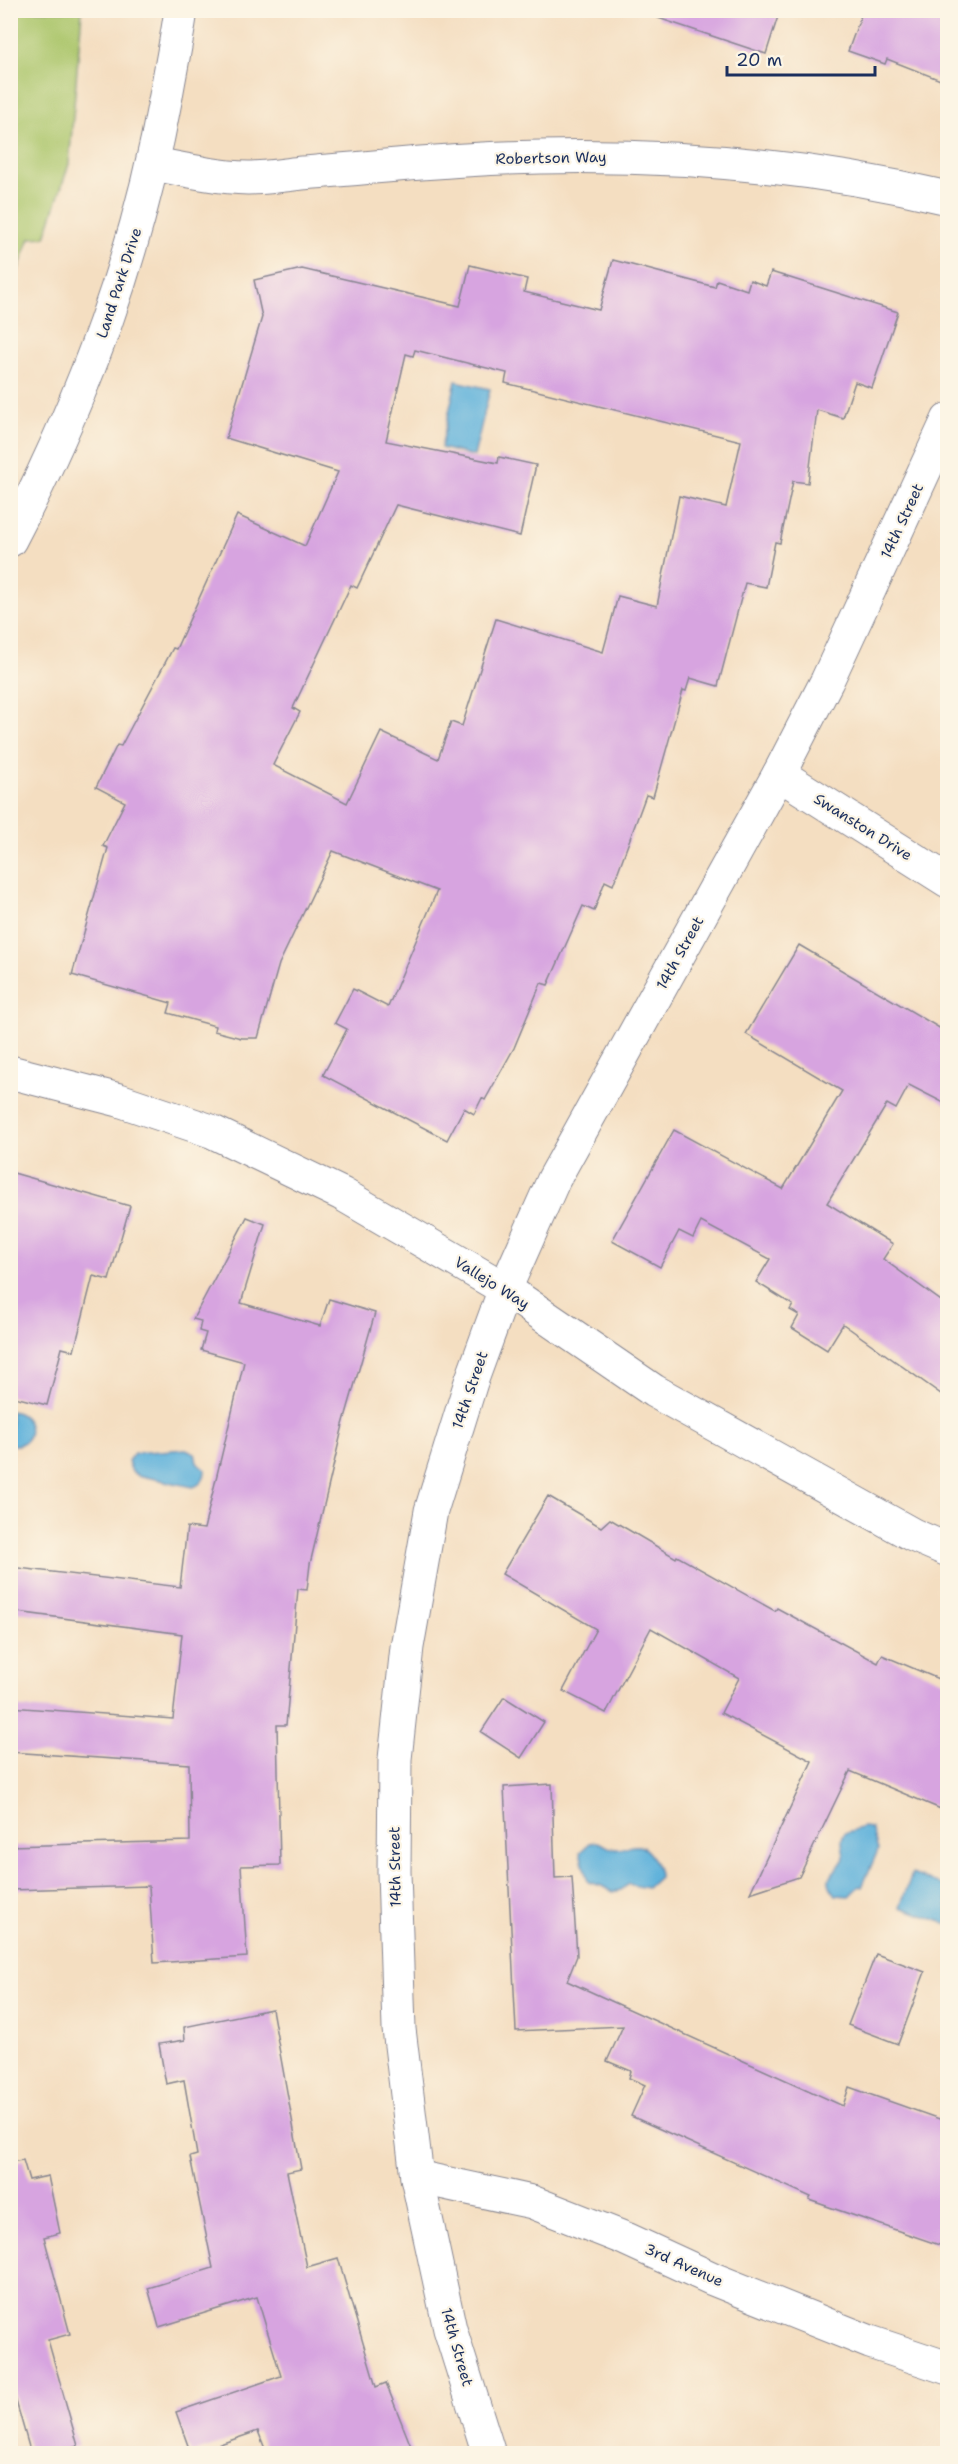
<svg xmlns="http://www.w3.org/2000/svg" width="958" height="2464" viewBox="0 0 958 2464" font-family="'Shantell Sans',sans-serif">
<style>
.green{fill:#acc66c;stroke:#647a65;stroke-width:1.5}
.water{fill:#60b2db;stroke:#3e709c;stroke-width:1.5}
.building{fill:#d7a4e0;fill-rule:evenodd}
.lines{fill:none;stroke-linecap:round;stroke-linejoin:round}
.street-casing{stroke:#888690;stroke-width:35}
.secondary-casing{stroke:#888690;stroke-width:35}
.street{stroke:#fff;stroke-width:33}
.secondary{stroke:#fff;stroke-width:33}
.labels{text-anchor:middle;stroke-width:4.5;stroke-linejoin:round;paint-order:stroke}
.street-label{font-size:15px;fill:#1b2f5e;stroke:#fcf5e5}
</style>
<rect width="100%" height="100%" fill="#fcf5e5"/>
<filter id="ink" filterUnits="userSpaceOnUse"><feTurbulence type="fractalNoise" baseFrequency=".0167" numOctaves="2"/><feDisplacementMap in="SourceGraphic" scale="12" xChannelSelector="R" yChannelSelector="G"/><feConvolveMatrix kernelMatrix="1 2 1 2 8 2 1 2 1" color-interpolation-filters="sRGB"/></filter>
<filter id="wash" filterUnits="userSpaceOnUse"><feTurbulence type="fractalNoise" baseFrequency=".008" numOctaves="4" result="noise"/><feDisplacementMap in="SourceGraphic" scale="24" xChannelSelector="R" yChannelSelector="G"/><feGaussianBlur stdDeviation="1.35" result="paint"/><feColorMatrix in="noise" values="0 0 0 0 0 0 0 0 0 0 0 0 0 0 0 0 0 1.4 0 .05"/><feComposite in="paint" operator="in"/></filter>
<g filter="url(#wash)">
<rect width="100%" height="100%" fill="#f4dec1"/>
<!-- green -->
<polygon class="green" points="11,10 82,11 69,164 45,237 30,238 11,289"/>
<!-- water -->
<g class="water">
<polygon points="456,381 490,389 474,456 441,448"/>
<path d="M 11,1411 C 36,1415 36,1447 11,1445 Z"/>
<path d="M 186,1449 L 195,1453 L 197,1463 L 205,1469 C 205,1479 202,1484 193,1487 L 137,1475 L 132,1472 L 128,1461 L 134,1453 Z"/>
<path d="M 863,1827 L 871,1828 L 878,1850 L 862,1887 L 859,1886 L 849,1896 L 836,1895 C 819,1875 837,1874 844,1858 C 844,1848 839,1842 845,1833 Z"/>
<path d="M 597,1842 C 604,1844 608,1848 615,1849 C 623,1850 631,1844 639,1846 C 649,1848 659,1867 659,1877 L 647,1888 L 628,1884 L 621,1890 L 612,1892 L 602,1886 L 588,1882 L 580,1852 L 590,1843 Z"/>
<polygon points="912,1874 947,1887 947,1924 900,1907"/>
</g>
<g id="blocks">
<!-- building -->
<g class="building">
<polygon points="659,10 780,10 766,54 658,18"/>
<polygon points="863,10 948,10 948,83 887,59 885,64 848,51"/>
<path d="M 613,260 L 715,287 L 717,280 L 747,290 L 750,280 L 766,286 L 771,272 L 898,312 L 872,388 L 855,382 L 843,418 L 817,410 L 808,483 L 793,481 L 780,543 L 775,542 L 766,587 L 745,583 L 718,686 L 690,678 L 686,691 L 683,690 L 653,797 L 646,795 L 613,885 L 605,881 L 594,911 L 583,906 L 548,985 L 541,983 L 514,1048 L 485,1100 L 482,1098 L 474,1114 L 464,1108 L 447,1140 L 323,1075 L 347,1029 L 335,1023 L 353,989 L 388,1007 L 437,891 L 333,851 L 279,964 L 258,1038 L 241,1038 L 214,1031 L 215,1026 L 168,1013 L 171,1003 L 72,975 L 108,848 L 103,846 L 125,802 L 96,787 L 117,745 L 121,746 L 173,648 L 176,649 L 237,515 L 305,546 L 338,472 L 226,438 L 262,317 L 254,280 L 302,269 L 460,306 L 470,265 L 527,279 L 524,292 L 599,310 ZM 415,350 L 507,373 L 505,383 L 741,441 L 726,507 L 679,496 L 657,606 L 618,596 L 603,652 L 496,619 L 462,726 L 451,722 L 438,759 L 381,732 L 347,803 L 273,765 L 300,712 L 293,708 L 351,585 L 357,588 L 396,505 L 520,536 L 536,465 L 499,457 L 498,463 L 386,441 L 406,354 L 413,356 Z"/>
<polygon points="799,945 948,1033 948,1105 909,1085 896,1109 887,1104 827,1203 893,1244 883,1259 948,1306 948,1399 843,1324 827,1350 792,1328 799,1315 790,1310 793,1305 756,1282 770,1259 701,1222 693,1238 679,1231 660,1267 612,1241 674,1130 783,1189 842,1091 746,1034"/>
<polygon points="10,1172 130,1206 109,1280 93,1276 74,1351 62,1348 47,1405 10,1396"/>
<polygon points="247,1217 265,1224 241,1303 320,1326 329,1299 375,1313 343,1425 310,1564 307,1590 298,1589 286,1725 277,1725 280,1865 241,1866 247,1957 154,1963 149,1886 10,1890 10,1846 190,1841 189,1764 10,1752 10,1707 173,1719 182,1634 10,1611 10,1567 180,1587 187,1527 204,1529 244,1362 201,1350 206,1333 199,1331 201,1321 193,1319"/>
<polygon points="548,1496 601,1527 610,1519 676,1558 677,1556 775,1611 777,1608 878,1663 882,1655 948,1683 948,1812 850,1771 799,1877 750,1893 812,1761 721,1713 739,1678 651,1628 606,1713 563,1691 596,1629 502,1574"/>
<polygon points="504,1697 544,1722 521,1758 481,1732"/>
<polygon points="552,1784 555,1878 572,1877 577,1956 567,1981 843,2106 849,2087 948,2122 948,2248 809,2200 811,2197 631,2116 645,2085 629,2078 631,2071 607,2061 623,2026 516,2031 504,1787"/>
<polygon points="876,1954 925,1972 898,2044 848,2025"/>
<polygon points="272,2009 301,2169 287,2172 307,2267 338,2258 376,2387 386,2383 414,2454 267,2454 258,2431 191,2454 176,2412 281,2376 257,2297 159,2327 148,2288 213,2268 190,2157 197,2155 184,2080 166,2084 159,2044 185,2040 184,2027"/>
<polygon points="23,2160 29,2180 48,2176 60,2233 44,2237 70,2334 48,2340 78,2446 53,2454 31,2454 10,2380 10,2162"/>
</g>
</g>
</g>
<g filter="url(#ink)">
<use href="#blocks" fill-opacity="0" stroke="#888690" stroke-width="1.5"/>
<g class="lines">
<defs>
<g id="street">
<path d="M 154,164 C 185,170 216,177 248,178 C 265,178 284,175 302,173 C 356,169 411,163 465,160 C 627,150 789,160 948,198"/>
<polyline points="779,774 948,881"/>
<polyline points="417,2177 532,2202 626,2239 713,2279 870,2342 948,2368"/>
<polyline points="489,2454 450,2329 417,2177 399,2029 394,1872 395,1759 407,1647 431,1511 471,1382 505,1289 554,1179 779,774 827,681 948,420"/>
</g>
<g id="secondary">
<path d="M 10,540 C 85,396 137,255 166,96 C 171,67 177,39 181,10"/>
<polyline points="10,1072 119,1100 211,1131 342,1194 505,1289 654,1391 913,1535 948,1550"/>
</g>
</defs>
<!-- street casing -->
<use href="#street" class="street-casing"/>
<!-- secondary casing -->
<use href="#secondary" class="secondary-casing"/>
<!-- street -->
<use href="#street" class="street"/>
<!-- secondary -->
<use href="#secondary" class="secondary"/>
</g>
</g>
<g class="labels">
<!-- street labels -->
<g class="street-label">
<text transform="translate(551 158) rotate(-1)" y="5">Robertson Way</text>
<text transform="translate(119 283) rotate(-72)" y="5">Land Park Drive</text>
<text transform="translate(902 521) rotate(-65)" y="5">14th Street</text>
<text transform="translate(863 827) rotate(32)" y="5">Swanston Drive</text>
<text transform="translate(680 953) rotate(-61)" y="5">14th Street</text>
<text transform="translate(492 1283) rotate(32)" y="5">Vallejo Way</text>
<text transform="translate(470 1390) rotate(-71)" y="5">14th Street</text>
<text transform="translate(395 1867) rotate(-91)" y="5">14th Street</text>
<text transform="translate(684 2265) rotate(24)" y="5">3rd Avenue</text>
<text transform="translate(457 2347) rotate(74)" y="5">14th Street</text>
</g>
</g>
<!-- margin -->
<rect width="958" height="2464" fill="none" stroke="#fcf5e5" stroke-width="36"/>
<!-- scale -->
<path d="M727 66v9h148v-9" fill="none" stroke="#1b2f5e" stroke-width="3"/>
<text x="736" y="66" font-size="18" fill="#1b2f5e" stroke="#fcf5e5" stroke-width="4.5" paint-order="stroke">20 m</text>
</svg>
